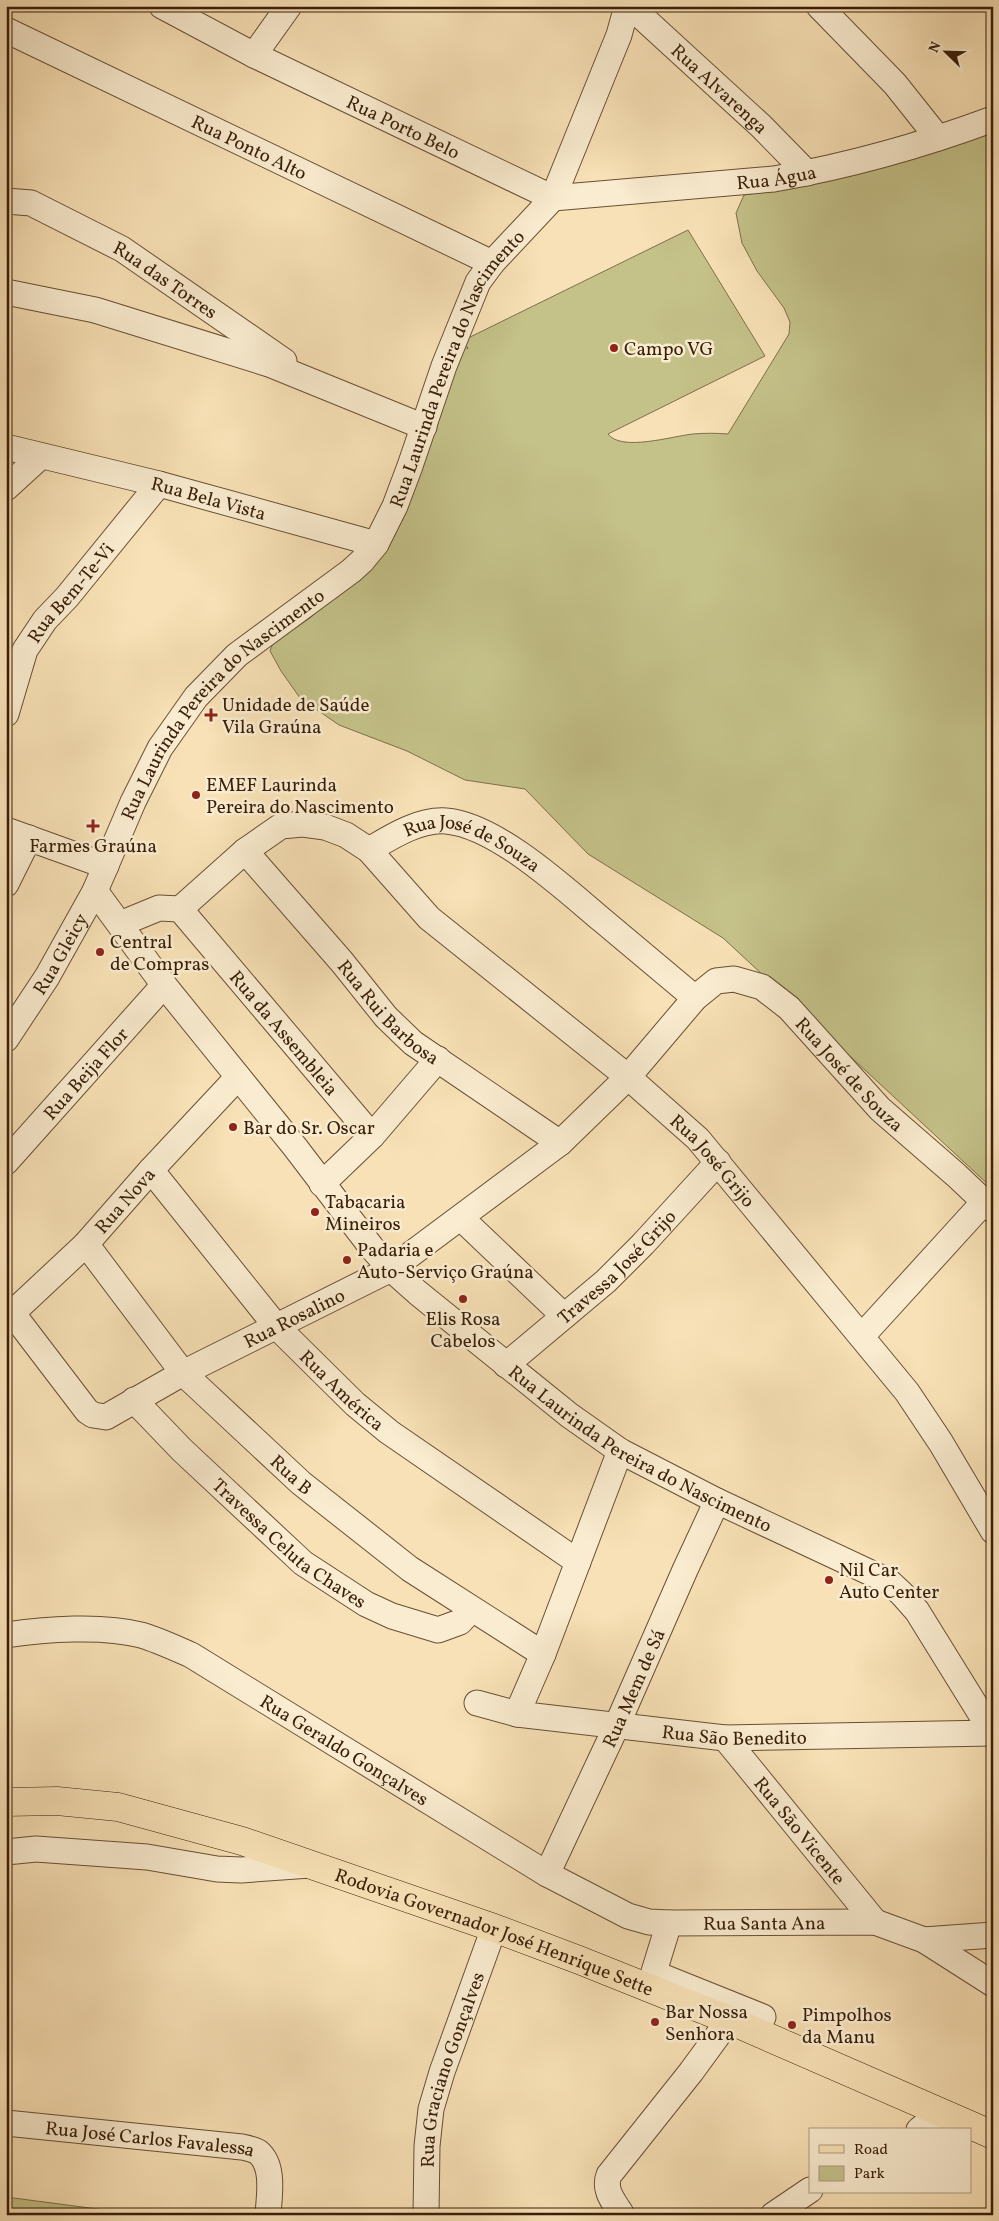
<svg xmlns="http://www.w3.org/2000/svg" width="999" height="2221" viewBox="0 0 999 2221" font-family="Vollkorn,serif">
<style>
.green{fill:#c4c189;stroke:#7e7049}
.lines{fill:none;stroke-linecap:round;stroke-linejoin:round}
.stream{stroke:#767d71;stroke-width:6}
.minor-casing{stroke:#684f34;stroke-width:27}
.major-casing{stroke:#381e09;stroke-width:29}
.minor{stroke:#faecd0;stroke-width:25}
.major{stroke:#f8e1b6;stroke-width:28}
.poi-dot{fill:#8f2418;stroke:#faecd0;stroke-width:2}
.labels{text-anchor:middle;stroke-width:5;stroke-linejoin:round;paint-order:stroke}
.street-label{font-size:19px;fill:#381e09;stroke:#faecd0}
.poi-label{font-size:19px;fill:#381e09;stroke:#faecd0;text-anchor:start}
</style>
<rect width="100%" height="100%" fill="#f8e1b6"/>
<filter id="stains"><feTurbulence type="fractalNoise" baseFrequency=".004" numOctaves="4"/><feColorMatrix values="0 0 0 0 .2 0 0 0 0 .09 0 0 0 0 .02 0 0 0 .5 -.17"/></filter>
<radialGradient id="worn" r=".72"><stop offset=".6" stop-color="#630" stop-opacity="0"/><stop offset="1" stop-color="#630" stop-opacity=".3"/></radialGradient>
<!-- green -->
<g class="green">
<path d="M 993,131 L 993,1189 L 723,938 L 588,854 L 525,789 L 465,780 L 407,751 L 339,725 L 300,698 L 281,671 L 270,651 L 273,643 L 310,618 L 340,591 L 463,346 L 468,349 L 464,340 L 688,230 L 765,356 L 608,434 C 621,452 673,436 693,434 C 705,433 716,433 728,434 L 789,334 L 790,322 L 784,308 L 757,271 L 742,243 L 736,213 L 744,195 L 793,187 Z"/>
<polygon points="6,2197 128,2213 128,2215 6,2215"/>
</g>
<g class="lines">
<!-- stream -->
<polyline class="stream" points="973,2215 993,2210"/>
<defs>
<g id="minor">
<path id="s1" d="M 162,6 L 254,55 L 553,198 L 774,179 C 848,166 923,145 993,119"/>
<path id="s2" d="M 630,6 L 761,126 L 807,173"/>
<polyline points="819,6 895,84 938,138"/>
<path id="s3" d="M 6,30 L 492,263"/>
<polyline points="254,55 289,6"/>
<path id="s4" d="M 6,201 L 31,203 L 122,249 L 284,361"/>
<polyline points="6,292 95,310 269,364 424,427"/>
<path id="s5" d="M 6,447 L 159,484 L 376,544"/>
<polyline points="6,488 41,456"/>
<path id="s6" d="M 6,714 L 25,650 L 45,620 L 67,597 L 159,484"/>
<polyline points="6,830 106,866"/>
<path id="s7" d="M 369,850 C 391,837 419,819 446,821 C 496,825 564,888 602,920 C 633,946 664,972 695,998"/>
<path id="s8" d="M 245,851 L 342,962 L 386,1017 L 413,1043 L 560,1143"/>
<polyline points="6,884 29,838"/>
<path id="s9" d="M 95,891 L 164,985 L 295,1147 L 372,1248 L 391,1269 L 418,1293 L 569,1415 L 620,1451 L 717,1501 L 888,1581 L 902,1594 L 917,1611 L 987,1724 L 993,1730"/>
<path id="s10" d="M 180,909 L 245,851 L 281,826 L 303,824 L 325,827 L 346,835 L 369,850 L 429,918 L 628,1077 L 698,1139 L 907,1392 L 941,1443 L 993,1531"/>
<path id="s11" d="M 120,924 L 159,908 L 180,909 L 372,1136"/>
<path id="s12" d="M 6,1039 L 47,977 L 95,891 L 133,802 L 160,748 L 196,697 L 237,655 L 351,571 L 362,561 L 376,544 L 395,506 L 410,466 L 444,366 L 478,282 L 492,263 L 553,198 L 619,35 L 627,6"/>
<path id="s13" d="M 6,1162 L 164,985"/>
<path id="s14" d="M 151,1170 L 276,1326 L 355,1404 L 389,1432 L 578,1562"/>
<polyline points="322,1184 372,1136 438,1059"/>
<polyline points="461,1218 564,1316"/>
<path id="s15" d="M 86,1244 L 183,1373 L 301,1483 L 410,1569 L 543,1654"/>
<path id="s16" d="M 13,1314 L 87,1411 L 93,1415 L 106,1417 L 183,1373 L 391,1269 L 560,1143 L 628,1077 L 695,998 L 716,981 L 734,979 L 762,987 L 789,1008 L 880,1109 L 956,1175 L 993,1210"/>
<path id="s17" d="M 6,1319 L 86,1244 L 151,1170 L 238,1077"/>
<polyline points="862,1336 984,1202"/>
<path id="s18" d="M 506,1365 L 606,1281 L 643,1244 L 718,1162"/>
<path id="s19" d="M 134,1400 L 182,1450 L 303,1563 L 366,1604 L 392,1616 L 438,1630 L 460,1622 L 471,1610"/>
<path id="s20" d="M 6,1635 C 45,1629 103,1625 141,1635 C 158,1640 175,1648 191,1655 L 547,1874 L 628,1916 L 649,1922 L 669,1923 L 875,1922 L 924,1940 L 993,1984"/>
<path id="s21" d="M 477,1703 L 517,1714 L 725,1738 L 993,1733"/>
<polyline points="517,1714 543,1654 620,1451"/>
<path id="s22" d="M 725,1738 L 875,1922"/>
<polyline points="6,1852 36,1849 147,1857 217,1869 241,1870 310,1865"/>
<path id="s23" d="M 547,1874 L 617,1725 L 685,1570 L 717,1501"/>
<polyline points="924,1940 993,1935"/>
<polyline points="661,1976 763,2017"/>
<polyline points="649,1988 669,1923"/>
<path id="s24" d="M 6,2123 L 242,2147 C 247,2148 254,2150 258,2152 C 275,2166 269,2196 268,2215"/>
<polyline points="919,2130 940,2113"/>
<path id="s25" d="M 426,2215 L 427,2146 L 431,2109 L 442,2072 L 494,1928"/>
<path d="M 622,2215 C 614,2202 603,2190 609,2175 L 691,2072 L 729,2020"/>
<polyline points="773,2215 810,2190"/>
</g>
<g id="major">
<path id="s26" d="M 6,1802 L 57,1801 L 118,1807 L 242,1841 L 494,1928 L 579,1960 L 729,2020 L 993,2135"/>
</g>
</defs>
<!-- minor casing -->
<use href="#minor" class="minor-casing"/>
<!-- major casing -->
<use href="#major" class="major-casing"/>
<!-- minor -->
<use href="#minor" class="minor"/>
<!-- major -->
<use href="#major" class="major"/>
</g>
<!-- markers -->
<g class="poi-dot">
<circle cx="614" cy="348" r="5"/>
<path d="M208.5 707.5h5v5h5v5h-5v5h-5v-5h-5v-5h5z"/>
<circle cx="196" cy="795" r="5"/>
<path d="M90.5 818.5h5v5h5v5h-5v5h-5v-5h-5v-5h5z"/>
<circle cx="100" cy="952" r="5"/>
<circle cx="233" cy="1127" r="5"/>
<circle cx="315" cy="1212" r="5"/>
<circle cx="347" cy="1260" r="5"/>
<circle cx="463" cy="1299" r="5"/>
<circle cx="829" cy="1580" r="5"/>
<circle cx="655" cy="2022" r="5"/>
<circle cx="792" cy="2025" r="5"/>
</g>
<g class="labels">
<!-- street labels -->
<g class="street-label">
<text dy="7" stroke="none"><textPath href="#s2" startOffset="122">Rua Alvarenga</textPath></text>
<text dy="7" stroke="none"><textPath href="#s1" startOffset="270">Rua Porto Belo</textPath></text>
<text dy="7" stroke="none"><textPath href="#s3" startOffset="270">Rua Ponto Alto</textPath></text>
<text dy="7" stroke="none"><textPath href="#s1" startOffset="660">Rua Água</textPath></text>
<text dy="7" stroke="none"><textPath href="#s4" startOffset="180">Rua das Torres</textPath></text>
<text dy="7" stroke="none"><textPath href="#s12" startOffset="824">Rua Laurinda Pereira do Nascimento</textPath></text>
<text dy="7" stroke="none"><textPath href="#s5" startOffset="209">Rua Bela Vista</textPath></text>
<text dy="7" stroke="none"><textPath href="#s6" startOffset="140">Rua Bem-Te-Vi</textPath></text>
<text dy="7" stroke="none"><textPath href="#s12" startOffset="404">Rua Laurinda Pereira do Nascimento</textPath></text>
<text dy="7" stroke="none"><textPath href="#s7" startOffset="114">Rua José de Souza</textPath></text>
<text dy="7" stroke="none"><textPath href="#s12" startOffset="101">Rua Gleicy</textPath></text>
<text dy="7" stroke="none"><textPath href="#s8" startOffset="216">Rua Rui Barbosa</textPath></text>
<text dy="7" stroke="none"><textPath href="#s11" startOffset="225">Rua da Assembleia</textPath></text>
<text dy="7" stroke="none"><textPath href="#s16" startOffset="1071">Rua José de Souza</textPath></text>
<text dy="7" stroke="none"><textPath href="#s13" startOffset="119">Rua Beija Flor</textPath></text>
<text dy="7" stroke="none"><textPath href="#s10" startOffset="690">Rua José Grijo</textPath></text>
<text dy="7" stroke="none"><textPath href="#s17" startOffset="168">Rua Nova</textPath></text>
<text dy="7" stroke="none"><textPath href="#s18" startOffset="148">Travessa José Grijo</textPath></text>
<text dy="7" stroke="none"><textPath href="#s16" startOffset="355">Rua Rosalino</textPath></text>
<text dy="7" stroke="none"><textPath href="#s14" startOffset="292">Rua América</textPath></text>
<text dy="7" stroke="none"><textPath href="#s9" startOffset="789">Rua Laurinda Pereira do Nascimento</textPath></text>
<text dy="7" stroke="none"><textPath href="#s15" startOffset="310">Rua B</textPath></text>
<text dy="7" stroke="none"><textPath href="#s19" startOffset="212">Travessa Celuta Chaves</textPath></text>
<text dy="7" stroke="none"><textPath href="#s23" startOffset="205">Rua Mem de Sá</textPath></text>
<text dy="7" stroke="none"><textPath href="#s21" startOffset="260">Rua São Benedito</textPath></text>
<text dy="7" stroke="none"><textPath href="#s20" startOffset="370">Rua Geraldo Gonçalves</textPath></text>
<text dy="7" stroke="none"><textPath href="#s22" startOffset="119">Rua São Vicente</textPath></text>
<text dy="7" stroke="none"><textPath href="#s20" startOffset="836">Rua Santa Ana</textPath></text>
<text dy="7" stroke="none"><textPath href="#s26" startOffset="509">Rodovia Governador José Henrique Sette</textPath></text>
<text dy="7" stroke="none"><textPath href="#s25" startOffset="149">Rua Graciano Gonçalves</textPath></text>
<text dy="7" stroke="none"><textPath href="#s24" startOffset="145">Rua José Carlos Favalessa</textPath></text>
</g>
<!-- poi labels -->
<g class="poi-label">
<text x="624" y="355">Campo VG</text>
<text x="222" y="711">Unidade de Saúde<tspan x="222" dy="22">Vila Graúna</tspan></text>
<text x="206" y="791">EMEF Laurinda<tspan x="206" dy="22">Pereira do Nascimento</tspan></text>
<text x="93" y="852" text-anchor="middle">Farmes Graúna</text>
<text x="110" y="948">Central<tspan x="110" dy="22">de Compras</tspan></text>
<text x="243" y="1134">Bar do Sr. Oscar</text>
<text x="325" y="1208">Tabacaria<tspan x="325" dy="22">Mineiros</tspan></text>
<text x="357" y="1256">Padaria e<tspan x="357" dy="22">Auto-Serviço Graúna</tspan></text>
<text x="463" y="1325" text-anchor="middle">Elis Rosa<tspan x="463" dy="22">Cabelos</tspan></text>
<text x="839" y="1576">Nil Car<tspan x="839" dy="22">Auto Center</tspan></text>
<text x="665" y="2018">Bar Nossa<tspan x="665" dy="22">Senhora</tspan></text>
<text x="802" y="2021">Pimpolhos<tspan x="802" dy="22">da Manu</tspan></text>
</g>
</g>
<!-- margin -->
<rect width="999" height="2221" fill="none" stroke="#f8e1b6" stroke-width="25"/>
<rect x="8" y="8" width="984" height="2206" fill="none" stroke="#381e09" stroke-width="2.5"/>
<rect x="12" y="12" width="974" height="2196" fill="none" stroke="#381e09"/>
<!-- legend -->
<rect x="809" y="2128" width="162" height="65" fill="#faecd0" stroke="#ac9a80"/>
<rect x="819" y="2145" width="25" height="8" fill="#f8e1b6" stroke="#ac9a80"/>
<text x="854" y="2154" font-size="15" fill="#381e09">Road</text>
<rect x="819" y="2166" width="25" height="15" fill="#c4c189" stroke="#ac9a80"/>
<text x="854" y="2178" font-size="15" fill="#381e09">Park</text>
<!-- north arrow -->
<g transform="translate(946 52) rotate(293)" stroke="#faecd0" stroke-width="4" paint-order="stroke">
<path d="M0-4L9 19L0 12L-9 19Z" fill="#381e09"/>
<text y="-8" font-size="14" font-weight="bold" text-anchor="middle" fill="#381e09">N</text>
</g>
<rect width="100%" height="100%" filter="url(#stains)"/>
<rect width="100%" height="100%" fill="url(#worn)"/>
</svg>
